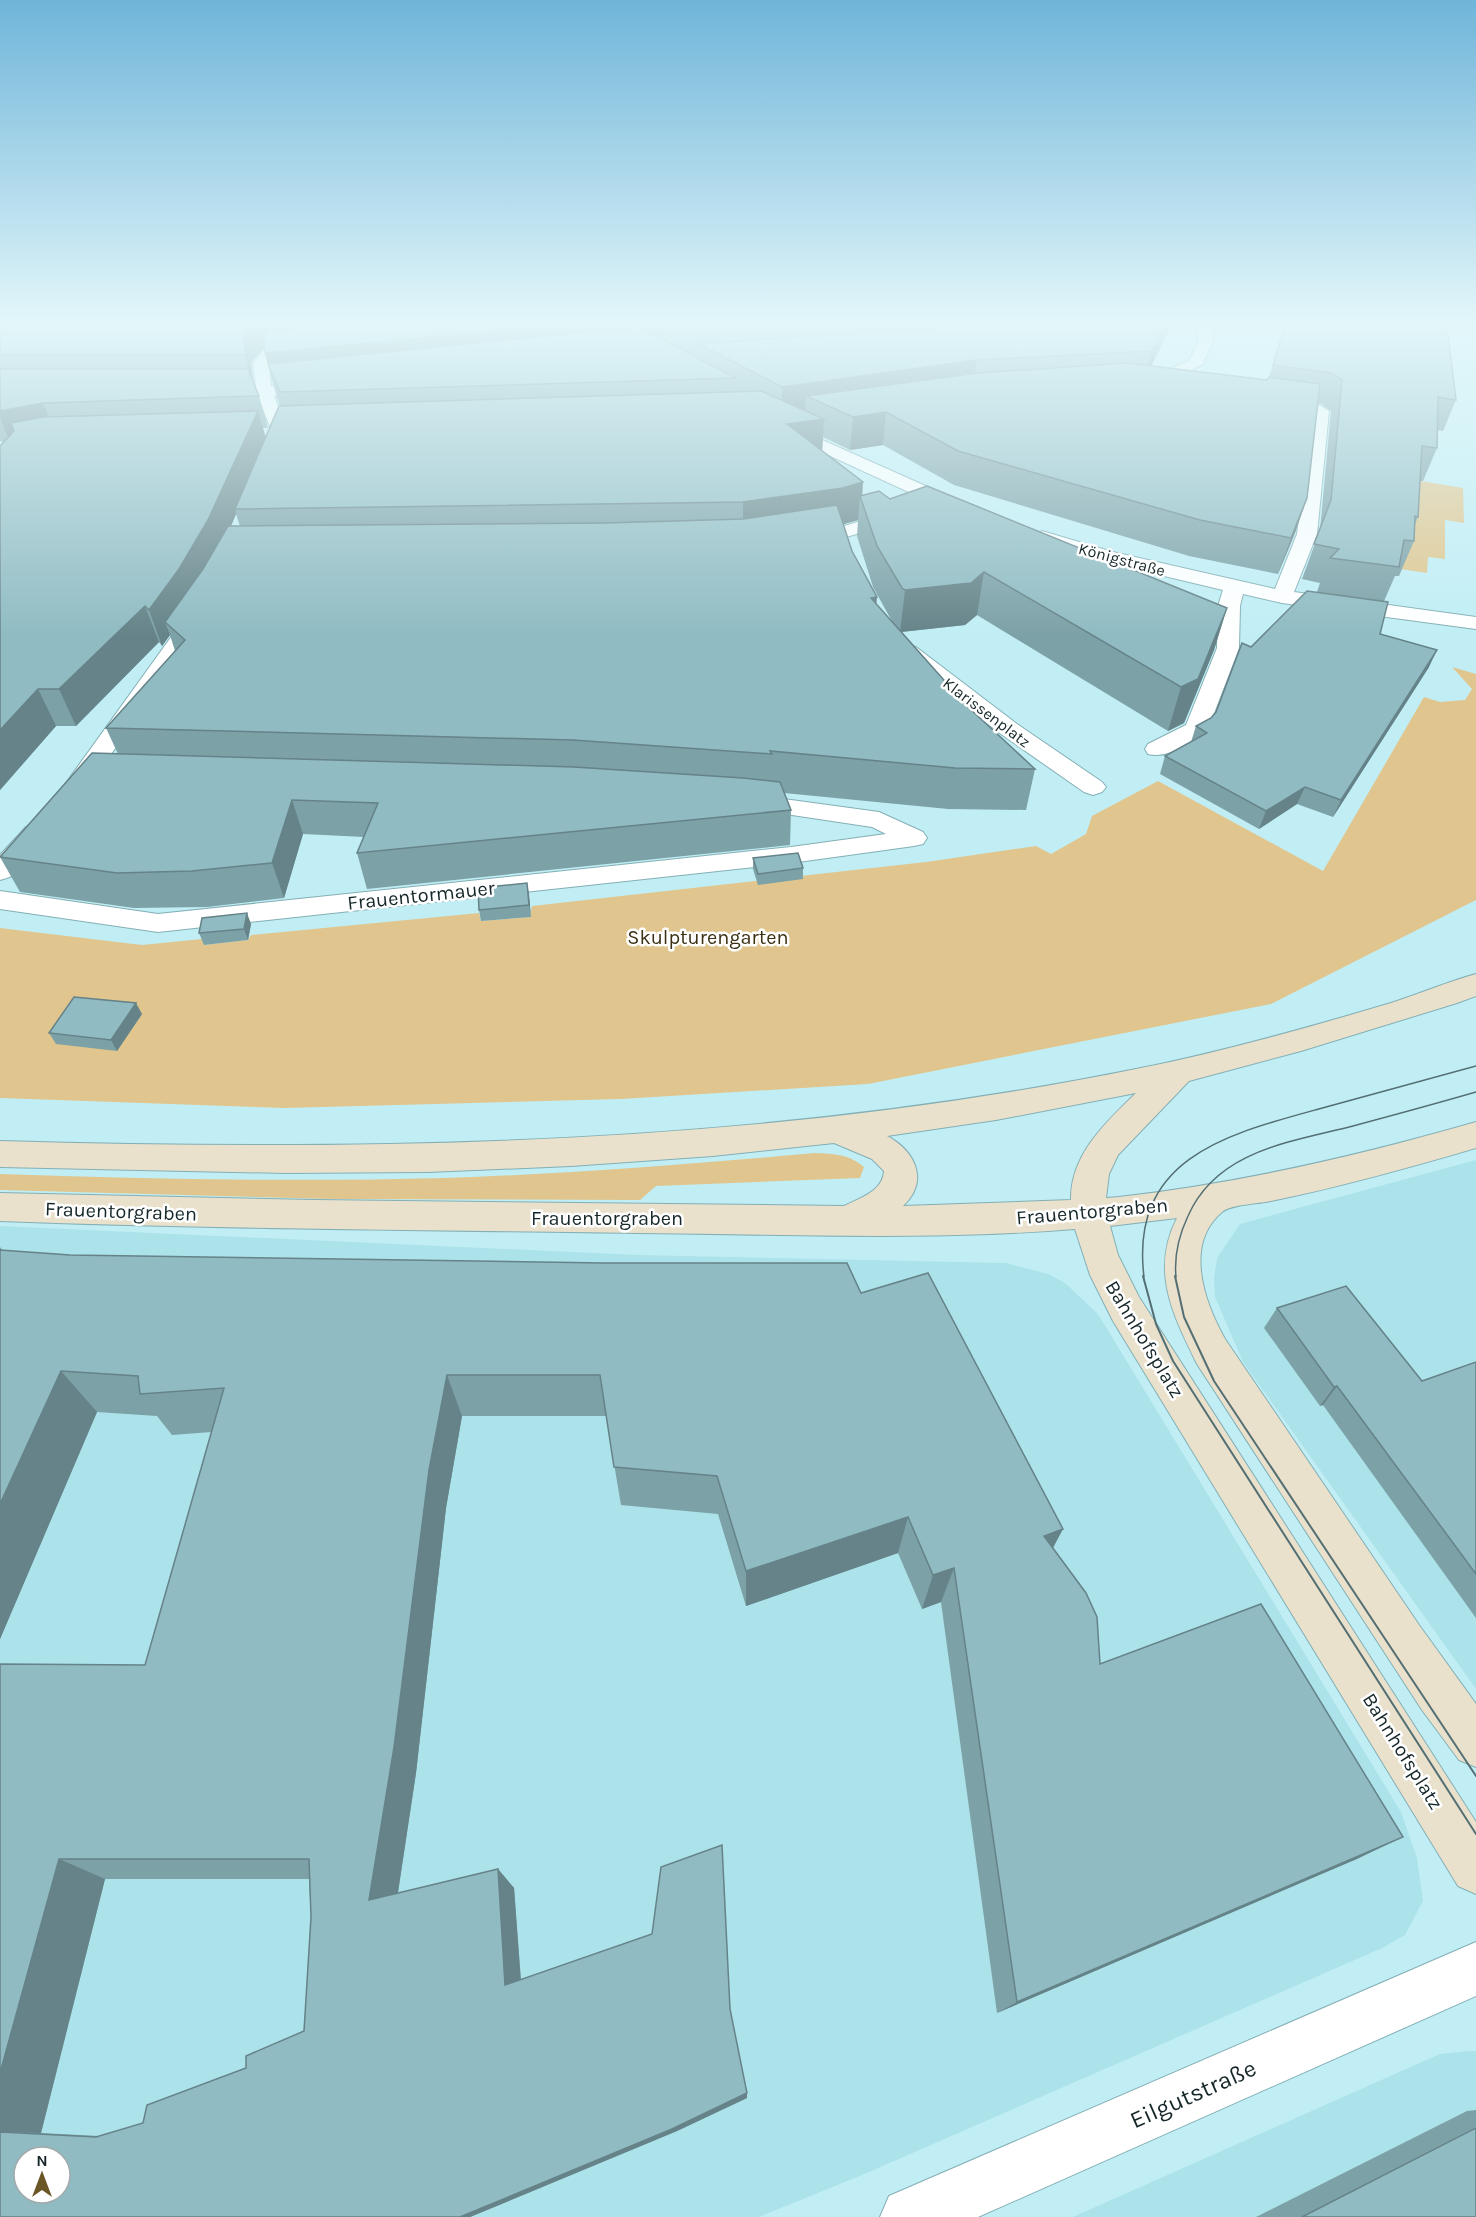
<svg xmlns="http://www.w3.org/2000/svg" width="1476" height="2217" viewBox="0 0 1476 2217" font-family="Karla,sans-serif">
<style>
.built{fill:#ace2ea;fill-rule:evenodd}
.green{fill:#e0c68e}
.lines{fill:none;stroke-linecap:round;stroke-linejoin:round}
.street-casing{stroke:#83afb5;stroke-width:2}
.secondary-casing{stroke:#83afb5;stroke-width:2}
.street{fill:#fff;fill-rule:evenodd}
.secondary{fill:#eae1cc;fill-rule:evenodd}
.tram-far1{stroke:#546f73;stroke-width:1.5}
.tram{stroke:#546f73;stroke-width:2}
.wall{fill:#7ca1a7;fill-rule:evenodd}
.shaded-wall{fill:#658388}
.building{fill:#90bbc2;stroke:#658388;stroke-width:1.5;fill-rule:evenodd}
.labels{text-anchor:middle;stroke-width:5;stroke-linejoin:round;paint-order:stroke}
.far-street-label{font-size:16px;fill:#16272a;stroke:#fff}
.street-label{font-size:20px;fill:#16272a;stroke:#fff}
.park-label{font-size:20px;fill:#3c3013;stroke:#fff}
.near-street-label{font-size:24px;fill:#16272a;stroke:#fff}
</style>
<rect width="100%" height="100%" fill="#c1eef5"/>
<!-- built -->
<g class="built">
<polygon points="1476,1160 1476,1689 1243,1362 1215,1297 1214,1279 1217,1258 1240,1224"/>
<path d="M 0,1226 L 638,1255 L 1006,1263 L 1048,1274 L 1065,1283 L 1098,1314 L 1401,1812 L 1417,1858 L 1423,1901 L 1405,1935 L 1382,1948 L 862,2175 L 759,2217 L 0,2217 ZM 24,2157 L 60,2157 L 60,2193 L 24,2193 Z"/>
<polygon points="1468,2051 1476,2051 1476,2217 1073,2217 1440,2054"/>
</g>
<!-- green -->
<g class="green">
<polygon points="1409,479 1463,488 1464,523 1445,520 1445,559 1428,557 1427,573 1400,569"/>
<polygon points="1452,667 1476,674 1476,900 1271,1004 868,1084 621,1099 285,1108 0,1098 0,928 142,945 202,939 204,945 248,940 251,935 479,913 481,921 530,917 532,906 926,862 1036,846 1051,854 1086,834 1092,816 1158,781 1323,871 1424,697 1440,702 1465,700 1472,689"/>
<path d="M 815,1153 C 834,1154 849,1154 864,1167 L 860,1178 L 656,1186 L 640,1200 L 330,1199 L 0,1190 L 0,1174 C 148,1179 296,1182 444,1178 C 568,1174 691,1164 815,1153 Z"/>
</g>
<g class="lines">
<defs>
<g id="street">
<polygon points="285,326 300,326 269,364 271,386 319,381 327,386 319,391 274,396 289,434 279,460 270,465 261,460 273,434 258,397 212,397 204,392 212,387 256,387 253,363"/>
<polygon points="1197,326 1211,326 1213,341 1203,364 1187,372 1175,391 1163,391 1161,388 1176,366 1189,361 1199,341"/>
<path d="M 1274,400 L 1321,406 L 1329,411 L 1317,534 L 1294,592 L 1476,617 L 1476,629 L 1282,603 L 1243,594 L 1240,606 L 1239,648 L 1208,729 L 1204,734 C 1188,743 1168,759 1148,754 L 1145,749 L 1148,744 L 1186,725 L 1217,648 L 1218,606 L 1223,590 L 1101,561 L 1035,541 L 1032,537 L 1042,531 L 1113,552 L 1275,589 L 1297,534 L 1312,415 L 1268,408 L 1266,405 Z"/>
<polygon points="782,422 966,504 968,508 966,512 952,512 776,431 774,427"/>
<polygon points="900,509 909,515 907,519 843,538 801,545 791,539 794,535 841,527"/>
<polygon points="199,606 206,608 210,612 84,793 75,796 66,793 62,788 66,783 192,608"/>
<polygon points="908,645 916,647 1017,724 1102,782 1106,787 1102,792 1093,795 1084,792 1001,734 900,657 897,652 900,647"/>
<polygon points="747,794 879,812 923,832 927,838 923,844 914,846 791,863 158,932 0,909 0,891 158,914 791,847 886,834 872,827 738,807 734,802 738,797"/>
<polygon points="35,825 44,827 48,833 10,877 0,880 0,855 26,827"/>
<polygon points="1476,1942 1476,1996 978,2217 880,2217 889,2196"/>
</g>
<path id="secondary" d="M 1476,974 L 1476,996 L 1457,1003 L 1301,1051 L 1189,1081 L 1118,1155 L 1109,1174 L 1106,1198 L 1119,1197 C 1241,1183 1358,1156 1476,1122 L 1476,1148 C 1408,1168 1340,1187 1271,1201 C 1258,1204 1232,1204 1222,1212 C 1183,1245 1205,1303 1225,1339 L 1419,1625 L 1476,1704 L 1476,1767 L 1459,1760 L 1422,1710 L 1197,1364 C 1173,1315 1150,1271 1177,1218 L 1110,1226 L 1118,1255 L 1139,1297 L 1476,1822 L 1476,1894 L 1458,1886 L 1113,1321 L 1090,1275 L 1075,1229 C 929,1241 783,1234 637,1233 C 425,1230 212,1229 0,1221 L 0,1193 L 314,1200 L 844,1206 C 860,1198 883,1191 884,1171 L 872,1159 L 834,1143 L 713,1156 L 571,1166 L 428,1172 L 285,1173 L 0,1167 L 0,1141 C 381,1152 761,1145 1136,1069 C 1222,1052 1307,1028 1391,1003 C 1419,994 1447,982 1476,974 ZM 1136,1093 C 1106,1122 1070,1155 1071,1200 L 903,1206 C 930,1181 915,1151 887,1136 L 996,1120 Z"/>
</defs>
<!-- street casing -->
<use href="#street" class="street-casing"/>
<!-- secondary casing -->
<use href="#secondary" class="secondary-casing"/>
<!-- street -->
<use href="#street" class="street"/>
<!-- secondary -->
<use href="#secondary" class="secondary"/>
<!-- tram-far1 -->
<g class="tram-far1">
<path d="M 1144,1277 C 1129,1155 1232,1133 1326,1107 C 1376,1093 1426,1080 1476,1066"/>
<path d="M 1176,1277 C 1174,1256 1179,1235 1188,1216 C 1217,1150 1291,1142 1353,1126 C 1394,1115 1435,1104 1476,1092"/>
</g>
<!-- tram -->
<g class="tram">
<polyline points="1143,1276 1156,1324 1173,1361 1476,1834"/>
<polyline points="1175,1276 1184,1317 1214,1381 1476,1776"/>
</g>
</g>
<!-- wall -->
<g class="wall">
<path d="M 0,326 L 283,326 L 281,328 L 284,328 L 284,326 L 1171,326 L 1151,366 L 1267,380 L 1269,377 L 1285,326 L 1456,400 L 1443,431 L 1437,430 L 1437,448 L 1423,481 L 1420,481 L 1418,517 L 1414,527 L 1414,541 L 1399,576 L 1395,576 L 1384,601 L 1380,634 L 1429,667 L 1333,817 L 1297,804 L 1259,829 L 1160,774 L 1165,756 L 1191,742 L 1196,726 L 1211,718 L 1216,712 L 1251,647 L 1317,592 L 1320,583 L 1302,579 L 1320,530 L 1331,411 L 1321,404 L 1318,403 L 1307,498 L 1295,533 L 1278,574 L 1189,556 L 954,485 L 883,445 L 850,450 L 823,437 L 822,451 L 862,496 L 890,499 L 1227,608 L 1214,650 L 1184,723 L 1168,731 L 977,615 L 965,625 L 902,632 L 967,706 L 1035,769 L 1026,810 L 948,809 L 784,793 L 791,810 L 790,845 L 367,889 L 357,853 L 364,837 L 303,834 L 284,898 L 207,907 L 134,908 L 20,892 L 0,857 L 118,754 L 106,728 L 175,651 L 170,635 L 162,646 L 159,642 L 76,726 L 56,726 L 0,790 L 0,446 L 3,442 L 0,441 ZM 265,347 L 265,353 L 277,398 L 280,406 L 266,439 L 263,428 L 268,428 L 259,396 L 253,381 L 251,362 ZM 236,514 L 240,526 L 231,526 ZM 858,520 L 857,536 L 873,587 L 893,623 L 876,604 L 852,551 L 843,524 Z"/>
<polygon points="753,858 803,868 803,879 758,885 753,869"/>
<polygon points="527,883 531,917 481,921 479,910"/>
<polygon points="251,924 248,940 204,945 199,933"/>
<polygon points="142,1014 117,1051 56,1044 49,1033"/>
<path d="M 0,1247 L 3,1251 L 70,1255 L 861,1293 L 1053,1548 L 1100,1664 L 1359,1858 L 997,2013 L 941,1602 L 922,1609 L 898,1553 L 746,1606 L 718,1514 L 621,1505 L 606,1416 L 462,1416 L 446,1508 L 416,1773 L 398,1893 L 498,1869 L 514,1888 L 521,1980 L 730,2010 L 747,2093 L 747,2098 L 677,2131 L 470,2217 L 0,2217 L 0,1664 L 145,1665 L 211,1432 L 172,1435 L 157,1416 L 97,1412 L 0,1639 ZM 105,1879 L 309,1879 L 311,1917 L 304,2031 L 246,2068 L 143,2123 L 99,2136 L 41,2133 Z"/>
<polygon points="1277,1308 1422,1381 1476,1362 1476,1618 1323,1405 1320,1406 1264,1328"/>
<polygon points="1476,2110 1476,2217 1256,2217 1467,2111"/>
</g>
<!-- shaded-wall -->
<g class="shaded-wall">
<polygon points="249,326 283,326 251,362 253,385 245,355 243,332"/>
<polygon points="284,326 482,326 288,344"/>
<polygon points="544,326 622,326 623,347 268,364 273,384 265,353"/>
<polygon points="644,326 661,326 661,339 645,344"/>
<polygon points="1164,326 1171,326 1144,381 1151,351"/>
<polygon points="977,360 973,391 806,396 805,415 781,419 782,387"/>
<polygon points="43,403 56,435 11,444 0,418 0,411"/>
<polygon points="258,411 267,442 235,509 236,514 219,554 165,622 170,635 162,646 149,610"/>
<polygon points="886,412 883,445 850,450 853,417"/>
<polygon points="824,419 822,454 787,424"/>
<polygon points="863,482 862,501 860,496 858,520 841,525 743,540 743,502"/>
<polygon points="1307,498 1295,533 1278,574 1291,538"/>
<polygon points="984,572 977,615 965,625 900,632 905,590"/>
<polygon points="877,597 874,636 871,598"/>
<polygon points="145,606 159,642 76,726 59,689"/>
<polygon points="1227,608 1214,650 1184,723 1168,731 1181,687"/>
<polygon points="1437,650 1429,667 1333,817 1341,800"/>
<polygon points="38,689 56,726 0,790 0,730"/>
<polygon points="1305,787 1297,804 1259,829 1266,811"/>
<polygon points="292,800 303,834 284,898 272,863"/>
<polygon points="527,883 529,894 531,917 529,905"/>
<polygon points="247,913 251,924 248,940 244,929"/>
<polygon points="136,1003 142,1014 117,1051 111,1040"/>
<polygon points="61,1371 97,1412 0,1639 0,1504"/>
<polygon points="447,1375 462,1416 446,1508 416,1773 394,1918 369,1900 429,1470"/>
<polygon points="1337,1386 1323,1405 1320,1406 1334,1387"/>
<polygon points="908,1517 898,1553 746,1606 746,1571"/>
<polygon points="1063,1529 1044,1565 1044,1536"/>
<polygon points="954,1568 941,1602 922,1609 933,1575"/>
<polygon points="1403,1837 1359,1858 997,2013 1017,2002"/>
<polygon points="59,1859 105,1879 41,2133 0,2132 0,2073"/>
<polygon points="498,1869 514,1888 522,1997 505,1985"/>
<polygon points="747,2093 747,2098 677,2131 470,2217 460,2217"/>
</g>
<!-- building -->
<g class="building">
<polygon points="0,326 249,326 243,332 245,355 0,355"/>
<polygon points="308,326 544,326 265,353 264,335 268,330"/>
<polygon points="664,326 772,326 676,332"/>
<polygon points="956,326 1164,326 1151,351 977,360 782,387 699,344"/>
<polygon points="1285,326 1447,326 1456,400 1438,397 1437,448 1422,446 1418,517 1415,516 1414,541 1404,540 1399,567 1330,558 1339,549 1314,544 1331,500 1342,380 1332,373 1273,365"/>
<polygon points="639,327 736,378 280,392 268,364"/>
<polygon points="1127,363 1267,380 1269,377 1320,384 1307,498 1291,538 1200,520 958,451 886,412 853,417 806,396 978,373"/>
<polygon points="0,369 248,369 259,396 43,403 0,411"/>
<polygon points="761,391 824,419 787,424 863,482 843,488 743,502 235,509 279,406"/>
<polygon points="258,411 208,520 179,569 149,610 145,606 59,689 38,689 0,730 0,446 14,431 11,423 43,417"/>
<polygon points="927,486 1227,608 1198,679 1181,687 984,572 971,583 905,590 902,588 877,546 860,496 879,491 890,499"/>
<polygon points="837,505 852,551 877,597 871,598 967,706 1035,769 955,768 770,751 772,754 573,740 106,728 185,640 165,622 203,569 228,526 605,523 743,519"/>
<polygon points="1307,591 1388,602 1380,634 1437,650 1341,800 1305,787 1266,811 1165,756 1207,733 1196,726 1211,718 1216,712 1242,643 1251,647"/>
<polygon points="92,753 574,767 743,778 780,782 791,810 357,853 378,803 292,800 272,863 192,871 117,873 0,857"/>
<polygon points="798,853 803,868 758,874 753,858"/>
<polygon points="527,883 529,905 479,910 478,888"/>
<polygon points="247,913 244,929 199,933 202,918"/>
<polygon points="74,997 136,1003 111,1040 49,1033"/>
<path d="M 0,1250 L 70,1255 L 604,1263 L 847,1263 L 861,1293 L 928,1273 L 1063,1529 L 1044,1536 L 1086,1593 L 1097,1617 L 1100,1664 L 1261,1604 L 1403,1837 L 1017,2002 L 954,1568 L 933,1575 L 908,1517 L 746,1571 L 717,1476 L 614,1467 L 600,1375 L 447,1375 L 429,1470 L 394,1747 L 369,1900 L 498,1869 L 505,1985 L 652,1934 L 661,1867 L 722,1845 L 730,2009 L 747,2093 L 672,2129 L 460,2217 L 0,2217 L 0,2132 L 96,2137 L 143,2123 L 147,2105 L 246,2068 L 246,2056 L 304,2031 L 311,1917 L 309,1859 L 59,1859 L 0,2073 L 0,1664 L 145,1665 L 224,1388 L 140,1394 L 138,1376 L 61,1371 L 0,1504 ZM 24,2157 L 60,2157 L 60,2193 L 24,2193 Z"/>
<polygon points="1346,1286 1422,1381 1476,1362 1476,1574 1337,1386 1334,1387 1277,1308"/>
<polygon points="1476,2128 1476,2217 1302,2217"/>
</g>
<!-- sky -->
<linearGradient id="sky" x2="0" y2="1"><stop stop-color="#6fb5d9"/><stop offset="0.51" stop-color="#e3f7fa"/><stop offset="1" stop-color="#e3f7fa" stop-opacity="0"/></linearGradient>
<rect width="1476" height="636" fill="url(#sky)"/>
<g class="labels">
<!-- far-street labels -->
<g class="far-street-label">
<text transform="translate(1122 559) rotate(15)" y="6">Königstraße</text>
<text transform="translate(987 712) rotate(37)" y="6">Klarissenplatz</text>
</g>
<!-- street labels -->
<g class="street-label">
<text transform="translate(421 895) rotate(-6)" y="7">Frauentormauer</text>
<text transform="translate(121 1211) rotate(2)" y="7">Frauentorgraben</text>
<text transform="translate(1092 1211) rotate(-5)" y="7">Frauentorgraben</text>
<text x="607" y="1225">Frauentorgraben</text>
<text transform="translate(1145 1339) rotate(59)" y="7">Bahnhofsplatz</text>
<text transform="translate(1403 1751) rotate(58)" y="7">Bahnhofsplatz</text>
</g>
<!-- park labels -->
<g class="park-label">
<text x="708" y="944">Skulpturengarten</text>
</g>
<!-- near-street labels -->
<g class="near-street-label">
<text transform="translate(1193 2094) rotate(-24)" y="8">Eilgutstraße</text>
</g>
</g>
<!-- north arrow -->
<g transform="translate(42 2175)"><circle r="28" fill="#ffffff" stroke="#a2a9aa" stroke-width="1.5"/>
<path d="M0-4.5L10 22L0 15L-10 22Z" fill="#6b5726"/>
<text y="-9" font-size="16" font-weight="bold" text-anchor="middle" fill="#16272a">N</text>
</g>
</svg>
